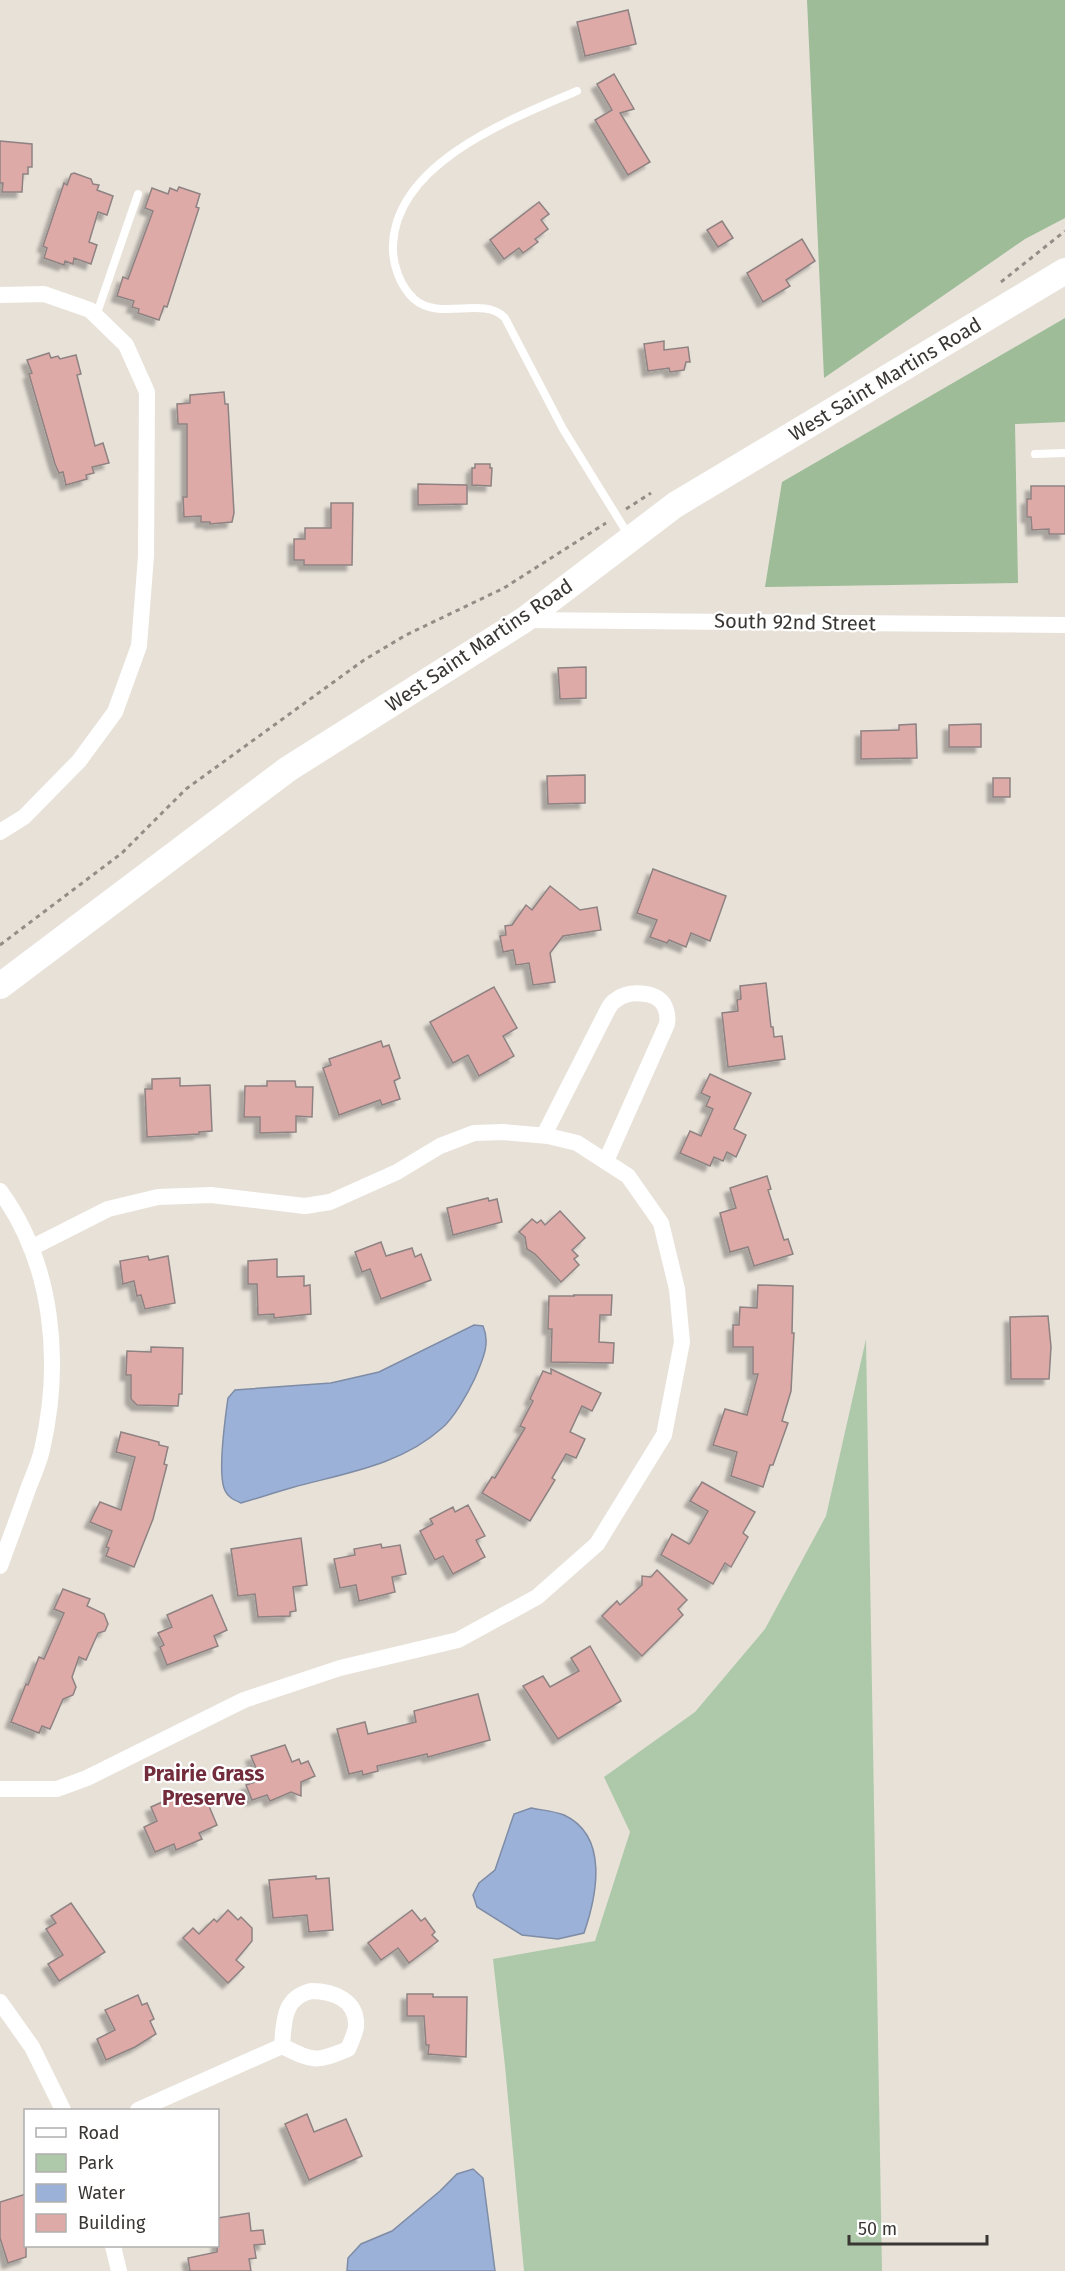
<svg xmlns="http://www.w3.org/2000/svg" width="1065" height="2271" viewBox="0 0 1065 2271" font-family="'Fira Sans',sans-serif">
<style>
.green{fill:#aec9a9}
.forest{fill:#9dbc97}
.water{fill:#9cb1d8;stroke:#7e8ca6;stroke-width:1.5}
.building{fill:#deaaa8;stroke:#8e8282;stroke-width:1.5;filter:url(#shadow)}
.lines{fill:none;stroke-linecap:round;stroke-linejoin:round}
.path{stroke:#928d87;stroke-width:3;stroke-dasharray:4.5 4.5;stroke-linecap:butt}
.service{stroke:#fff;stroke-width:8}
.minor{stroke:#fff;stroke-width:16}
.primary{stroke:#fff;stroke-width:26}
.labels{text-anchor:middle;stroke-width:4.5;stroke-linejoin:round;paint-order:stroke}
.street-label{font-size:20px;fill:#393633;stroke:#fff}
.neighbourhood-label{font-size:21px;font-weight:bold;fill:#732c3b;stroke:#fff}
</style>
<defs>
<filter id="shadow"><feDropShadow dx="-5.5" dy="5.5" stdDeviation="1.5" flood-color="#0004"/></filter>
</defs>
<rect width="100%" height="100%" fill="#e7e1d8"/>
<!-- green -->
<polygon class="green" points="866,1339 882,2271 524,2271 505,2066 493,1959 595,1941 630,1832 604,1777 695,1712 765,1629 826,1516"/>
<!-- forest -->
<g class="forest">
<polygon points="807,0 1065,0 1065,218 1025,239 824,378"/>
<polygon points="1065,318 1065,422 1015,424 1018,583 765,587 782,482"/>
</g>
<!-- water -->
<g class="water">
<path d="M 474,1325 L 483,1326 C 491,1344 482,1361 475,1378 C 468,1393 454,1418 442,1428 C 401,1465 346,1473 294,1487 C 276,1492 259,1498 241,1503 C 234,1500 227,1497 224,1488 C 218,1470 225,1419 228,1398 L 235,1390 L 331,1383 L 379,1372 Z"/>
<path d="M 531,1808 C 541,1810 554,1811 564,1815 C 609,1836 597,1895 584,1933 L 558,1939 L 522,1935 L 477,1907 L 473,1895 L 479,1883 L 495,1870 L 514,1814 Z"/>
<polygon points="473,2169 483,2178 495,2271 347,2271 348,2258 361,2244 392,2231 440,2191 457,2174"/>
</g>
<!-- building -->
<g class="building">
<polygon points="628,10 636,44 585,56 577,22"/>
<polygon points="614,74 634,109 620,113 650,162 628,175 595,120 612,110 597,84"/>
<polygon points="0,141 32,144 32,167 28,167 28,174 23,174 22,192 2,192 3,183 0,183"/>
<polygon points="74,173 91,179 93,184 99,185 97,190 113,196 107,215 98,212 89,242 97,245 91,264 74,258 73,264 65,261 64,265 44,258 47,248 43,246 64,183 67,185 71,174"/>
<polygon points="179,187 200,194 196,207 199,208 167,307 164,306 159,320 138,313 139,309 132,307 134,301 117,296 123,277 128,279 153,211 145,208 152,188 168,194 170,188 177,191"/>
<polygon points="539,202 549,214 541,220 548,229 535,239 538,242 523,253 519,248 504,259 490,240"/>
<polygon points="722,221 733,238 718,247 707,230"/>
<polygon points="802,239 815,261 786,280 790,286 763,302 747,273"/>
<polygon points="664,341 664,350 688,347 690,362 686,362 684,370 670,372 669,368 648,371 644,344"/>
<polygon points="49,353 51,358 58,356 60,359 76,355 81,374 77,375 95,446 103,443 109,463 92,467 94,473 86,475 87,479 66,485 63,472 59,473 55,464 29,374 32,373 27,360"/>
<polygon points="224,392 225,404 228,404 234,513 232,522 210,524 210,522 201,522 201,516 184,517 183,497 187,497 187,424 178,424 177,404 190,403 190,395"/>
<polygon points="475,464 490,464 490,468 492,468 491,486 472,485 472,468 475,468"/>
<polygon points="418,484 467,485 467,504 418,505"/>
<polygon points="1031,486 1065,486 1065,534 1049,534 1049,529 1032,530 1031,517 1027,517 1027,499 1031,499"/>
<polygon points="331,503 353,503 352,565 304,565 304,560 294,560 294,539 305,539 305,528 331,528"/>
<polygon points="586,667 586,698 560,699 558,668"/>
<polygon points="916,724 917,758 861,759 861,731 899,730 899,725"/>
<polygon points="981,724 981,747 949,747 949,725"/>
<polygon points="585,775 585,803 548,804 547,776"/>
<rect x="993" y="778" width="17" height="19"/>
<polygon points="653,869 726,896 710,941 691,933 686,947 669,940 667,943 650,937 657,920 637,913"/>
<polygon points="550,886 580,910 597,907 601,930 563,936 550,953 555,982 533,985 529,963 516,965 513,950 503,952 500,936 506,935 505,926 512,925 526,905 532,910"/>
<polygon points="766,983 771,1027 773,1027 774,1037 782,1036 785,1059 728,1067 722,1013 738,1011 737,1000 741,999 740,986"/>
<polygon points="494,987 517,1028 503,1036 514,1056 479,1076 468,1055 453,1063 430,1022"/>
<polygon points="381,1041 383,1047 389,1045 400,1078 394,1081 400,1099 382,1105 380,1100 339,1115 323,1068 331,1065 329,1059"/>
<polygon points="710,1074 751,1093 734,1129 746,1135 736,1157 727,1152 723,1161 714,1157 710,1166 680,1153 690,1131 701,1136 713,1109 706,1106 710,1097 701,1093"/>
<polygon points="180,1078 180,1086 210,1085 212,1131 199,1132 199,1134 147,1137 145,1089 152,1089 152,1079"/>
<polygon points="267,1081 295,1081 296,1087 313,1087 312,1117 296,1116 296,1132 260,1133 260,1117 244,1117 245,1086 267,1086"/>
<polygon points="767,1176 771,1189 768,1190 784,1240 788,1239 793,1254 754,1266 748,1247 730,1252 720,1213 736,1208 730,1188"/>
<polygon points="488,1198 489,1201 497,1199 502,1222 453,1235 447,1208"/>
<polygon points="560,1211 585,1238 572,1250 578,1256 574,1259 579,1265 561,1282 535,1254 527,1249 525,1237 519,1232 532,1219 537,1223 541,1220 545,1225"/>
<polygon points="381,1242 386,1256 412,1248 415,1257 421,1254 431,1280 381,1299 370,1269 362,1272 355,1252"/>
<polygon points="148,1256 149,1260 168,1256 175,1303 145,1309 141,1295 137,1296 134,1281 123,1284 120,1261"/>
<polygon points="277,1259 277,1277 304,1276 304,1286 310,1285 311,1314 274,1318 274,1314 258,1315 257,1284 248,1284 248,1261"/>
<polygon points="758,1285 793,1286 792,1333 794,1333 791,1391 782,1421 788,1423 773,1465 770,1465 763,1487 731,1476 737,1452 713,1445 725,1409 747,1415 758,1374 753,1374 753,1347 733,1347 733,1325 739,1325 740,1307 757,1308"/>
<polygon points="573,1295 612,1295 611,1315 600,1315 599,1342 614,1343 613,1363 551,1362 552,1329 548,1329 549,1296 575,1296"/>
<polygon points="1048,1316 1051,1347 1049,1379 1011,1379 1010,1317"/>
<polygon points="151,1347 183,1348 182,1394 179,1394 178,1406 137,1405 131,1399 131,1375 126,1375 127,1351 151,1352"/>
<polygon points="551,1369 601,1393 592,1411 582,1406 570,1432 585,1439 576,1458 566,1454 552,1478 555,1480 530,1521 482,1493 492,1477 495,1478 525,1428 520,1426 533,1401 530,1399 543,1371 551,1374"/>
<polygon points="121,1432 159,1442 159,1445 168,1447 164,1464 167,1465 153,1519 134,1567 106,1556 109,1548 106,1547 112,1531 90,1522 100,1502 121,1510 135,1457 116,1452"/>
<polygon points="702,1482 755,1512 743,1533 748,1537 731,1567 725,1563 713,1584 661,1555 672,1534 689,1544 691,1542 708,1511 690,1501"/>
<polygon points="468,1505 485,1536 476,1540 485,1557 453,1574 443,1556 435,1560 420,1531 433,1524 430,1519 453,1507 455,1512"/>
<polygon points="301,1538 307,1585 293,1587 296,1611 290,1612 290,1616 258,1617 255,1594 238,1596 231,1549"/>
<polygon points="381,1544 382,1548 400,1545 406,1574 392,1577 395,1592 359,1601 356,1585 340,1588 334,1559 355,1555 354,1549"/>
<polygon points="657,1570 687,1600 678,1609 683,1615 642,1656 602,1616 617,1601 620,1605 642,1585 642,1576 651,1577"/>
<polygon points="63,1589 90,1599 87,1606 104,1614 108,1624 105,1631 98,1633 86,1660 79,1657 72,1677 76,1687 73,1695 63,1699 50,1729 42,1726 39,1733 11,1722 26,1684 28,1685 39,1657 44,1659 64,1613 54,1609"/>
<polygon points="212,1595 227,1630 214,1636 218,1646 167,1665 160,1647 164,1645 158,1633 172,1627 167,1615"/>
<polygon points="590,1646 621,1701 558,1739 523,1686 543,1676 550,1687 579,1671 571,1658"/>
<polygon points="478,1694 490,1740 428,1757 427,1754 377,1766 378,1771 363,1775 362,1771 349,1774 337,1729 365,1722 368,1734 416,1722 414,1711"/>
<polygon points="285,1745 292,1762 299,1759 301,1764 308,1761 315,1776 301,1782 301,1796 291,1792 270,1801 267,1795 252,1800 246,1785 255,1782 253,1778 259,1775 251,1756"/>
<polygon points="185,1792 192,1805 206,1799 217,1825 199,1833 202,1839 176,1850 174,1844 155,1852 144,1827 157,1821 151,1807"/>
<polygon points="316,1876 316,1879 329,1878 333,1930 309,1932 307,1915 273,1918 269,1880"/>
<polygon points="71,1903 105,1952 59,1981 48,1964 63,1955 46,1929 56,1923 51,1916"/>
<polygon points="228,1910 238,1920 241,1917 252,1928 252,1941 236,1960 244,1967 228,1983 183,1938 193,1928 199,1934 214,1919 217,1922"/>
<polygon points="412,1910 421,1921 425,1918 435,1932 432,1935 438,1941 409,1963 398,1948 381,1960 368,1943"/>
<polygon points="407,1994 433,1994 433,1997 467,1997 466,2057 428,2054 429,2045 426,2045 424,2016 407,2016"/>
<polygon points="138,1995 142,2005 147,2003 154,2019 150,2021 156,2034 135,2047 106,2060 97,2039 115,2030 105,2010"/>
<polygon points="307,2114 314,2132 346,2119 362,2156 309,2180 285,2124"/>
<polygon points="26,2194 26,2257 8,2263 0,2238 0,2202"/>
<polygon points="249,2213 251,2231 263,2230 265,2244 254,2245 256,2258 249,2259 251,2271 190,2271 188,2258 217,2252 218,2218"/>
</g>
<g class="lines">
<!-- path -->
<g class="path">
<polyline points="1001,282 1065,231"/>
<polyline points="626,509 651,493"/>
<polyline points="0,945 122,853 186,789 364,660 406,635 504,588 606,523"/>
</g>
<!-- service -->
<g class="service">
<path d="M 577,91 C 513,118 396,162 393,245 C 392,264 400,286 414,299 C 440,322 483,295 505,318 L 563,429 L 629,536"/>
<polyline points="96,316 138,194"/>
<polyline points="1035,454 1065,453"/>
</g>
<!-- minor -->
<g class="minor">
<polyline points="0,295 44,294 90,310 126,345 147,392 146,556 139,646 115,712 79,761 24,817 0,832"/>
<polyline points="524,620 1065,625"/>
<path d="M 544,1135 L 607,1011 C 609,1007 612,1002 616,1000 C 628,990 656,991 664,1005 C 667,1011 668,1018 667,1024 L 606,1161"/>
<path d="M 0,1191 C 54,1265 62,1363 42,1450 C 39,1463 33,1476 28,1489 C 19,1515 9,1541 0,1566"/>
<polyline points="0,1789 57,1789 87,1778 244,1700 340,1668 458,1640 537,1597 597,1544 664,1435 682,1342 677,1289 661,1223 628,1176 577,1143 548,1136 503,1132 474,1133 440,1146 397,1172 330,1202 305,1206 211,1195 158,1197 108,1209 31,1248"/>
<path d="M 311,1991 C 333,1991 358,2000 356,2027 C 355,2034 351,2042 348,2049 C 315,2063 313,2061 282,2046 C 284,2021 283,1998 311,1991 Z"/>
<polyline points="0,2002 32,2047 63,2110"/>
<polyline points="138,2110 282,2046"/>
<polyline points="113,2246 119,2271"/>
</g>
<!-- primary -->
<polyline class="primary" points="0,986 288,769 524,620 675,505 1065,271"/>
</g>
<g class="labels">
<!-- street labels -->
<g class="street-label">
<text transform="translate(885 379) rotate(-31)" y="7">West Saint Martins Road</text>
<text transform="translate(795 622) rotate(1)" y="7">South 92nd Street</text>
<text transform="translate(479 645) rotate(-34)" y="7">West Saint Martins Road</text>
</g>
<!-- neighbourhood labels -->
<g class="neighbourhood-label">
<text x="204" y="1781">Prairie Grass<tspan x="204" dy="24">Preserve</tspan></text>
</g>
</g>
<!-- legend -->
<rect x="24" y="2109" width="195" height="138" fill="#ffffff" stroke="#b0afad" stroke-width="1.5"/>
<rect x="36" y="2128" width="30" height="9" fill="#ffffff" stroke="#b0afad" stroke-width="1.5"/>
<text x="78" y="2139" font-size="18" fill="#393633">Road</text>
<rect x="36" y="2154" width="30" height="18" fill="#aec9a9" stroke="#b0afad" stroke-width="1.5"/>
<text x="78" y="2169" font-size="18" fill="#393633">Park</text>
<rect x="36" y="2184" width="30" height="18" fill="#9cb1d8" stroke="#b0afad" stroke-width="1.5"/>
<text x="78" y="2199" font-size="18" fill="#393633">Water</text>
<rect x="36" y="2214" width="30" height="18" fill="#deaaa8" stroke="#b0afad" stroke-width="1.5"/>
<text x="78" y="2229" font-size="18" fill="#393633">Building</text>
<!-- scale -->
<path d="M849 2235v9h138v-9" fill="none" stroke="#393633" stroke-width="3"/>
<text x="858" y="2235" font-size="18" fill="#393633" stroke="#ffffff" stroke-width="4.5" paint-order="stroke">50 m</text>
</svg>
